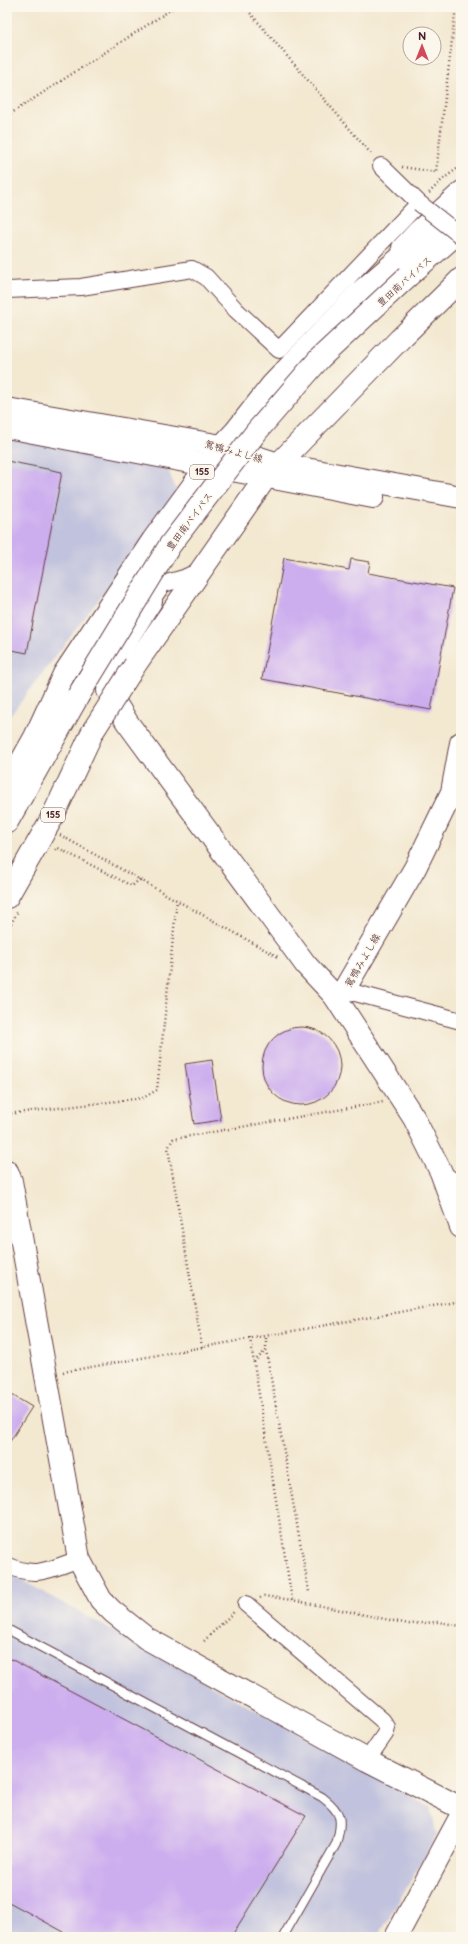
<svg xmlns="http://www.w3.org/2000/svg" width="468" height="1944" viewBox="0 0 468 1944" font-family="'Balsamiq Sans','Klee One',sans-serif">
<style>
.industrial{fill:#c1c2dd}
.building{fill:#ccadee}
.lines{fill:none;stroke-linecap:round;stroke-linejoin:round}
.lane-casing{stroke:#633d44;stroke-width:10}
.street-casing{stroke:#633d44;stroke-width:18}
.secondary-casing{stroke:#633d44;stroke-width:24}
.highway-casing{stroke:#633d44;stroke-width:24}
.path{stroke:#633d44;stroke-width:2.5;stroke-dasharray:1 3;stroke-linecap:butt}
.lane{stroke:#fff;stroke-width:8}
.street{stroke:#fff;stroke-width:16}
.secondary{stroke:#fff;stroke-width:22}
.highway{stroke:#fff;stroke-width:22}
.street-bridge-casing{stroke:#633d44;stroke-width:18;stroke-linecap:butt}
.highway-bridge-casing{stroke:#633d44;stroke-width:24;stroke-linecap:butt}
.street-bridge{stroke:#fff;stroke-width:16}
.highway-bridge{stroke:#fff;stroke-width:22}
.labels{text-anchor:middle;stroke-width:3;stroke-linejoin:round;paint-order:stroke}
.shield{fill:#fbf7ec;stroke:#7f6065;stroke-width:1}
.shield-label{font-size:9px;font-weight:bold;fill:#4a1f2b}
.street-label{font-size:10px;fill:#4a1f2b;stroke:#fbf7ec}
</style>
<rect width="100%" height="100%" fill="#fbf7ec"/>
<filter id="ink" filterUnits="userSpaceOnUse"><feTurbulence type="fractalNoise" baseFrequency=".025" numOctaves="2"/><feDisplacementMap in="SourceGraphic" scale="8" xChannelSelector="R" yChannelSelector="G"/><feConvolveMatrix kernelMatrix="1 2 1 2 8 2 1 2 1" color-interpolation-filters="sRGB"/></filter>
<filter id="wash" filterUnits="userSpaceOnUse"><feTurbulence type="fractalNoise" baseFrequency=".012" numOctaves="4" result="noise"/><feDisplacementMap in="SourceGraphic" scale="16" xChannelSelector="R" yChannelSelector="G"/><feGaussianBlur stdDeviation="0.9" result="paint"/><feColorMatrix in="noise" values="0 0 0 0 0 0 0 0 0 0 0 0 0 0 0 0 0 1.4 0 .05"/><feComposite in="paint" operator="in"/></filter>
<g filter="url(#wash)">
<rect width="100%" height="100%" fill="#f3e8d0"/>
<!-- industrial -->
<g class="industrial">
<polygon points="7,437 168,469 178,495 7,720"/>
<polygon points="7,1572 430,1807 437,1835 378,1937 7,1937"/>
</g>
<g id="blocks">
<!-- building -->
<g class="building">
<polygon points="7,461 62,472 27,653 7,649"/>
<polygon points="284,558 349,570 351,559 370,562 368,573 453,588 431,710 262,679"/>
<circle cx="301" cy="1066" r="39"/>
<polygon points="212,1060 221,1120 194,1124 185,1064"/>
<polygon points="7,1392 32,1407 7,1446"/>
<polygon points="7,1657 306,1816 231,1937 73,1937 7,1901"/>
</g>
</g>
</g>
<g filter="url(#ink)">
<use href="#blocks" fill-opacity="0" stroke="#633d44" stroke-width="1"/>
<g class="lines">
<defs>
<path id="lane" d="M 7,1629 L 322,1797 C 342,1812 343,1820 336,1844 L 283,1937"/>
<g id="street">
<polyline points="400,247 416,230 461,189"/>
<polyline points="7,290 81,287 192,269 206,277 236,310 279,350 419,203 381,166"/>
<polyline points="151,601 163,584 184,578 201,570"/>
<polyline points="344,990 461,1021"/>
<polyline points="441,1172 461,1186"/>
<path d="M 7,1565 C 36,1579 51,1569 79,1559"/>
<polyline points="246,1604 382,1720 387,1727 385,1734 367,1760"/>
</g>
<g id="secondary">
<polyline points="7,409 222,446 278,464 461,497"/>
<polyline points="7,427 373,497"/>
<polyline points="151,601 110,665 108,691 127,722 306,965 334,995 414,1118 441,1172 461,1227"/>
<polyline points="334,995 344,990 415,868 452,792 461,743"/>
<polyline points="7,1171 11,1181 79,1559 101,1600 113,1612 146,1638 367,1760 461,1808"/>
<polyline points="396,1937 461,1816"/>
</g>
<g id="highway">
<polyline points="408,276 461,230"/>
<polyline points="135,665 266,477 400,339 461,279"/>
<polyline points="7,787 35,737 64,674 153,540 222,446 236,431 272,385 359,293 461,206"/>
<polyline points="7,822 78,696"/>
<polyline points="7,897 52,818 93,731"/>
</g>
</defs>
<!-- lane casing -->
<use href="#lane" class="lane-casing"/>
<!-- street casing -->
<use href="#street" class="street-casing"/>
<!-- secondary casing -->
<use href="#secondary" class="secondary-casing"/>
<!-- highway casing -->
<use href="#highway" class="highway-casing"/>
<!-- path -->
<g class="path">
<polyline points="245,7 372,155"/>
<polyline points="7,116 175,7"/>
<polyline points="402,167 436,172 456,7"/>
<polyline points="429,193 443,179 461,166"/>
<polyline points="60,835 278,957"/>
<polyline points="55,850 58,848 132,886 140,879"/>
<polyline points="7,931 18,911"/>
<polyline points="7,1114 143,1098 157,1090 177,900"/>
<polyline points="250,1338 292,1600"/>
<polyline points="202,1347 168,1148 173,1139 383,1102"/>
<polyline points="266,1350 309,1592"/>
<polyline points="254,1362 266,1350 266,1335"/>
<polyline points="63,1372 461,1301"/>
<polyline points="260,1598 264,1596 292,1600 409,1624 438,1622 461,1626"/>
<polyline points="204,1641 235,1611"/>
</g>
<!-- lane -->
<use href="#lane" class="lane"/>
<!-- street -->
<use href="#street" class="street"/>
<!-- secondary -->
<use href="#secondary" class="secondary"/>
<!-- highway -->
<use href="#highway" class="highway"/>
<defs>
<polyline id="street-bridge" points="419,203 461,236"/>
<g id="highway-bridge">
<polyline points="78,696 170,545 257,431 320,358 408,276"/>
<polyline points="93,731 135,665"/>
</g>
</defs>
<!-- street-bridge casing -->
<use href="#street-bridge" class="street-bridge-casing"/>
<!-- highway-bridge casing -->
<use href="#highway-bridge" class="highway-bridge-casing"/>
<!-- street-bridge -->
<use href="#street-bridge" class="street-bridge"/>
<!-- highway-bridge -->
<use href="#highway-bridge" class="highway-bridge"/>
</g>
</g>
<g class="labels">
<!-- shield labels -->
<g class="shield">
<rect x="190" y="465" width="24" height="14" rx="3"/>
<rect x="41" y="808" width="24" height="14" rx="3"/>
</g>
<g class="shield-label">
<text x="202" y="475">155</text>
<text x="53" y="818">155</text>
</g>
<!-- street labels -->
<g class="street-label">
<text transform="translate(404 281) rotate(-42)" y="4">豊田南バイパス</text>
<text transform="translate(234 451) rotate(15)" y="4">鴛鴨みよし線</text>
<text transform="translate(189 521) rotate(-53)" y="4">豊田南バイパス</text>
<text transform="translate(362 960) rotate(-60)" y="4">鴛鴨みよし線</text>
</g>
</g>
<!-- margin -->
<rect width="468" height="1944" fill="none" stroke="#fbf7ec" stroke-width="24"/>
<!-- north arrow -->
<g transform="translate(422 46)"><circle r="19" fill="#fbf7ec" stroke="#b4a19f"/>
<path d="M0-3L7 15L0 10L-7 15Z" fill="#d1495b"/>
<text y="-6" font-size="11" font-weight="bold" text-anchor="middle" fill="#4a1f2b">N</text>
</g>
</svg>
